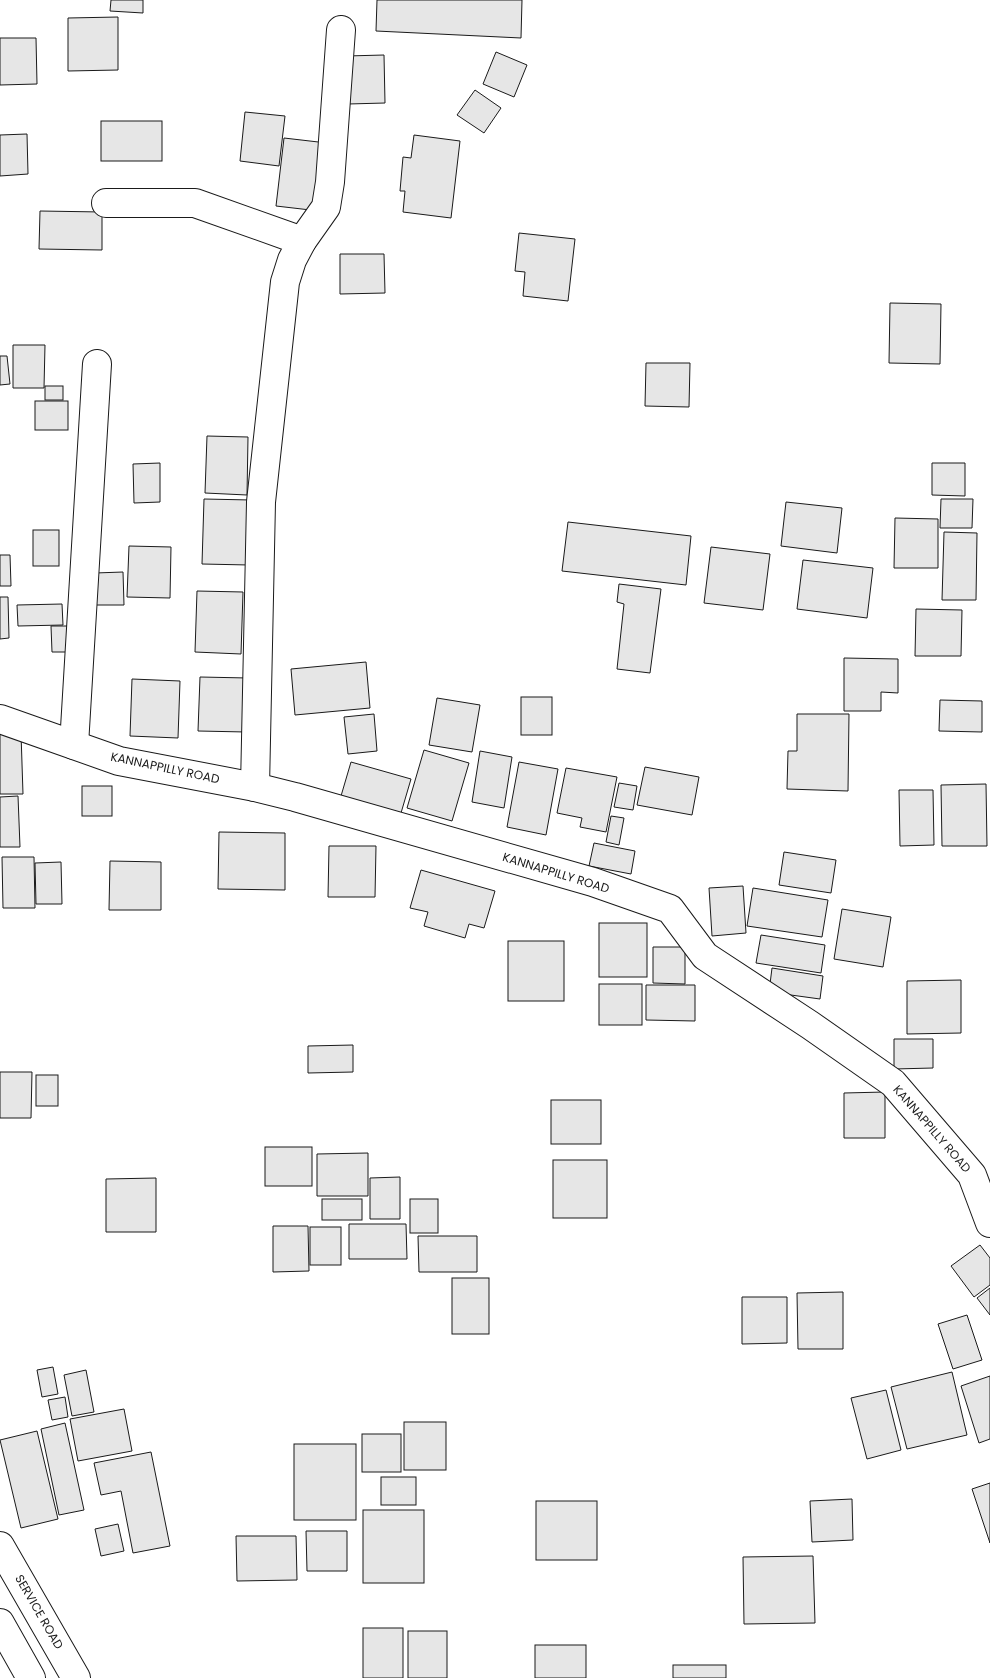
<svg xmlns="http://www.w3.org/2000/svg" width="990" height="1678" viewBox="0 0 990 1678" font-family="Poppins,sans-serif">
<style>
.building{fill:#e6e6e6;stroke:#1a1a1a}
.lines{fill:none;stroke-linecap:round;stroke-linejoin:round}
.minor-casing{stroke:#1a1a1a;stroke-width:30}
.highway-casing{stroke:#1a1a1a;stroke-width:30}
.minor{stroke:#fff;stroke-width:28}
.highway{stroke:#fff;stroke-width:28}
.labels{text-anchor:middle;stroke-width:4;stroke-linejoin:round;paint-order:stroke}
.street-label{font-size:12px;fill:#1a1a1a;stroke:#fff}
</style>
<rect width="100%" height="100%" fill="#fff"/>
<!-- building -->
<g class="building">
<polygon points="111,0 143,0 143,13 110,11"/>
<polygon points="377,0 522,0 521,38 376,31"/>
<polygon points="118,17 118,70 68,71 68,18"/>
<polygon points="0,38 36,38 37,84 0,85"/>
<polygon points="496,52 527,65 514,97 483,84"/>
<polygon points="384,55 385,103 348,104 346,56"/>
<polygon points="475,90 501,108 484,133 457,115"/>
<polygon points="245,112 285,116 279,166 240,161"/>
<rect x="101" y="121" width="61" height="40"/>
<polygon points="27,134 28,174 0,176 0,135"/>
<polygon points="414,135 460,141 451,218 403,212 405,191 400,191 403,157 411,158"/>
<polygon points="284,138 327,143 319,211 276,206"/>
<polygon points="40,211 102,212 102,250 39,249"/>
<polygon points="519,233 575,239 568,301 523,296 525,272 515,271"/>
<polygon points="340,254 384,254 385,293 340,294"/>
<polygon points="890,303 941,304 940,364 889,363"/>
<polygon points="13,345 45,345 44,388 13,388"/>
<polygon points="0,356 7,356 10,384 0,385"/>
<polygon points="646,363 690,363 689,407 645,406"/>
<rect x="45" y="386" width="18" height="14"/>
<rect x="35" y="401" width="33" height="29"/>
<polygon points="207,436 248,437 247,495 205,493"/>
<polygon points="160,463 160,502 134,503 133,464"/>
<polygon points="932,463 965,463 965,496 932,495"/>
<polygon points="204,499 251,500 249,565 202,564"/>
<polygon points="941,499 973,499 972,528 940,528"/>
<polygon points="786,502 842,508 837,553 781,546"/>
<polygon points="895,518 938,519 938,568 894,568"/>
<polygon points="568,522 691,536 686,585 562,571"/>
<rect x="33" y="530" width="26" height="36"/>
<polygon points="944,532 977,533 976,600 942,600"/>
<polygon points="129,546 171,547 170,598 127,597"/>
<polygon points="711,547 770,554 763,610 704,603"/>
<polygon points="0,555 10,555 11,586 0,586"/>
<polygon points="803,560 873,568 867,618 797,609"/>
<polygon points="123,572 124,605 96,605 95,573"/>
<polygon points="619,584 661,589 650,673 617,669 624,604 617,602"/>
<polygon points="197,591 243,592 241,654 195,652"/>
<polygon points="0,597 8,597 9,638 0,639"/>
<polygon points="62,604 63,625 18,626 17,605"/>
<polygon points="916,609 962,610 961,656 915,656"/>
<polygon points="51,626 74,626 75,652 52,652"/>
<polygon points="844,658 898,659 898,693 881,692 881,711 844,711"/>
<polygon points="366,662 370,708 295,715 291,669"/>
<polygon points="200,677 248,678 246,732 198,731"/>
<polygon points="132,679 180,681 178,738 130,736"/>
<rect x="521" y="697" width="31" height="38"/>
<polygon points="437,698 480,705 472,752 429,745"/>
<polygon points="940,700 982,701 982,732 939,731"/>
<polygon points="374,714 377,751 348,754 344,717"/>
<polygon points="797,714 849,714 848,791 787,789 788,751 797,751"/>
<polygon points="21,733 23,794 0,794 0,734"/>
<polygon points="424,750 469,763 452,821 407,808"/>
<polygon points="480,751 512,757 504,808 472,802"/>
<polygon points="351,762 411,779 401,813 341,796"/>
<polygon points="519,762 558,769 546,835 507,827"/>
<polygon points="645,767 699,777 692,815 637,805"/>
<polygon points="566,768 617,777 606,832 580,827 582,818 557,813"/>
<polygon points="619,783 637,786 633,810 614,807"/>
<polygon points="986,784 987,846 942,846 941,785"/>
<rect x="82" y="786" width="30" height="30"/>
<polygon points="899,790 933,790 934,845 900,846"/>
<polygon points="18,796 20,847 0,847 0,797"/>
<polygon points="611,816 624,818 619,845 606,842"/>
<polygon points="219,832 285,833 285,890 218,889"/>
<polygon points="594,843 635,851 631,874 589,866"/>
<polygon points="329,846 376,846 375,897 328,897"/>
<polygon points="784,852 836,860 831,893 779,885"/>
<polygon points="2,857 34,857 35,908 3,908"/>
<polygon points="110,861 161,862 161,910 109,910"/>
<polygon points="61,862 62,904 36,904 35,863"/>
<polygon points="421,870 495,891 484,928 469,924 465,938 424,926 428,912 410,908"/>
<polygon points="743,886 746,933 712,936 709,888"/>
<polygon points="753,888 828,900 822,937 747,926"/>
<polygon points="842,909 891,917 883,967 834,959"/>
<rect x="599" y="923" width="48" height="54"/>
<polygon points="761,935 825,945 821,973 756,963"/>
<rect x="508" y="941" width="56" height="60"/>
<polygon points="653,947 685,947 685,984 653,983"/>
<polygon points="772,968 823,976 820,999 769,992"/>
<polygon points="961,980 961,1033 907,1034 907,981"/>
<rect x="599" y="984" width="43" height="41"/>
<polygon points="646,985 695,985 695,1021 646,1020"/>
<polygon points="894,1039 933,1039 933,1068 894,1069"/>
<polygon points="353,1045 353,1072 308,1073 308,1046"/>
<polygon points="0,1072 32,1072 31,1118 0,1118"/>
<rect x="36" y="1075" width="22" height="31"/>
<polygon points="885,1092 885,1138 844,1138 844,1093"/>
<rect x="551" y="1100" width="50" height="44"/>
<rect x="265" y="1147" width="47" height="39"/>
<polygon points="368,1153 368,1196 317,1196 317,1154"/>
<rect x="553" y="1160" width="54" height="58"/>
<polygon points="400,1177 400,1219 370,1219 370,1178"/>
<polygon points="156,1178 156,1232 106,1232 106,1179"/>
<rect x="322" y="1199" width="40" height="21"/>
<rect x="410" y="1199" width="28" height="34"/>
<polygon points="349,1224 406,1224 407,1259 349,1259"/>
<polygon points="273,1226 308,1226 309,1271 273,1272"/>
<rect x="310" y="1227" width="31" height="38"/>
<polygon points="418,1236 477,1236 477,1272 419,1272"/>
<polygon points="980,1245 990,1258 990,1285 974,1297 951,1266"/>
<rect x="452" y="1278" width="37" height="56"/>
<polygon points="990,1288 990,1315 977,1298"/>
<polygon points="843,1292 843,1349 798,1349 797,1293"/>
<polygon points="742,1297 787,1297 787,1343 742,1344"/>
<polygon points="967,1315 982,1360 953,1369 938,1324"/>
<polygon points="53,1367 58,1394 42,1397 37,1370"/>
<polygon points="86,1370 94,1412 72,1416 64,1375"/>
<polygon points="952,1372 967,1435 907,1449 891,1387"/>
<polygon points="990,1376 990,1439 979,1443 961,1386"/>
<polygon points="886,1390 901,1450 867,1459 851,1398"/>
<polygon points="65,1397 68,1417 52,1420 48,1400"/>
<polygon points="124,1409 132,1451 78,1461 70,1419"/>
<rect x="404" y="1422" width="42" height="48"/>
<polygon points="65,1423 84,1510 59,1515 41,1429"/>
<polygon points="37,1431 58,1519 21,1528 0,1440"/>
<rect x="362" y="1434" width="39" height="38"/>
<rect x="294" y="1444" width="62" height="76"/>
<polygon points="151,1452 170,1546 133,1553 121,1491 101,1495 94,1463"/>
<rect x="381" y="1477" width="35" height="28"/>
<polygon points="990,1483 990,1543 972,1489"/>
<polygon points="852,1499 853,1540 812,1542 810,1501"/>
<rect x="536" y="1501" width="61" height="59"/>
<rect x="363" y="1510" width="61" height="73"/>
<polygon points="118,1524 124,1551 101,1556 95,1529"/>
<polygon points="306,1531 347,1531 347,1571 307,1571"/>
<polygon points="236,1536 296,1536 297,1580 237,1581"/>
<polygon points="813,1556 815,1623 744,1624 743,1557"/>
<rect x="363" y="1628" width="40" height="50"/>
<rect x="408" y="1631" width="39" height="47"/>
<rect x="535" y="1645" width="51" height="33"/>
<rect x="673" y="1665" width="53" height="13"/>
</g>
<g class="lines">
<defs>
<g id="minor">
<polyline points="106,203 195,203 302,241"/>
<polyline points="0,719 119,761 255,787 295,797 593,882 670,909 705,956 810,1025 893,1083 972,1175 990,1223"/>
<polyline points="74,745 97,364"/>
<polyline points="255,787 261,502 285,282 292,260 302,241 326,207 330,182 341,30"/>
<polyline points="0,1546 76,1678"/>
</g>
<polyline id="highway" points="0,1623 31,1678"/>
</defs>
<!-- minor casing -->
<use href="#minor" class="minor-casing"/>
<!-- highway casing -->
<use href="#highway" class="highway-casing"/>
<!-- minor -->
<use href="#minor" class="minor"/>
<!-- highway -->
<use href="#highway" class="highway"/>
</g>
<g class="labels">
<!-- street labels -->
<g class="street-label">
<text transform="translate(165 768) rotate(12)" y="4">KANNAPPILLY ROAD</text>
<text transform="translate(556 873) rotate(17)" y="4">KANNAPPILLY ROAD</text>
<text transform="translate(932 1129) rotate(49)" y="4">KANNAPPILLY ROAD</text>
<text transform="translate(39 1612) rotate(60)" y="4">SERVICE ROAD</text>
</g>
</g>
</svg>
